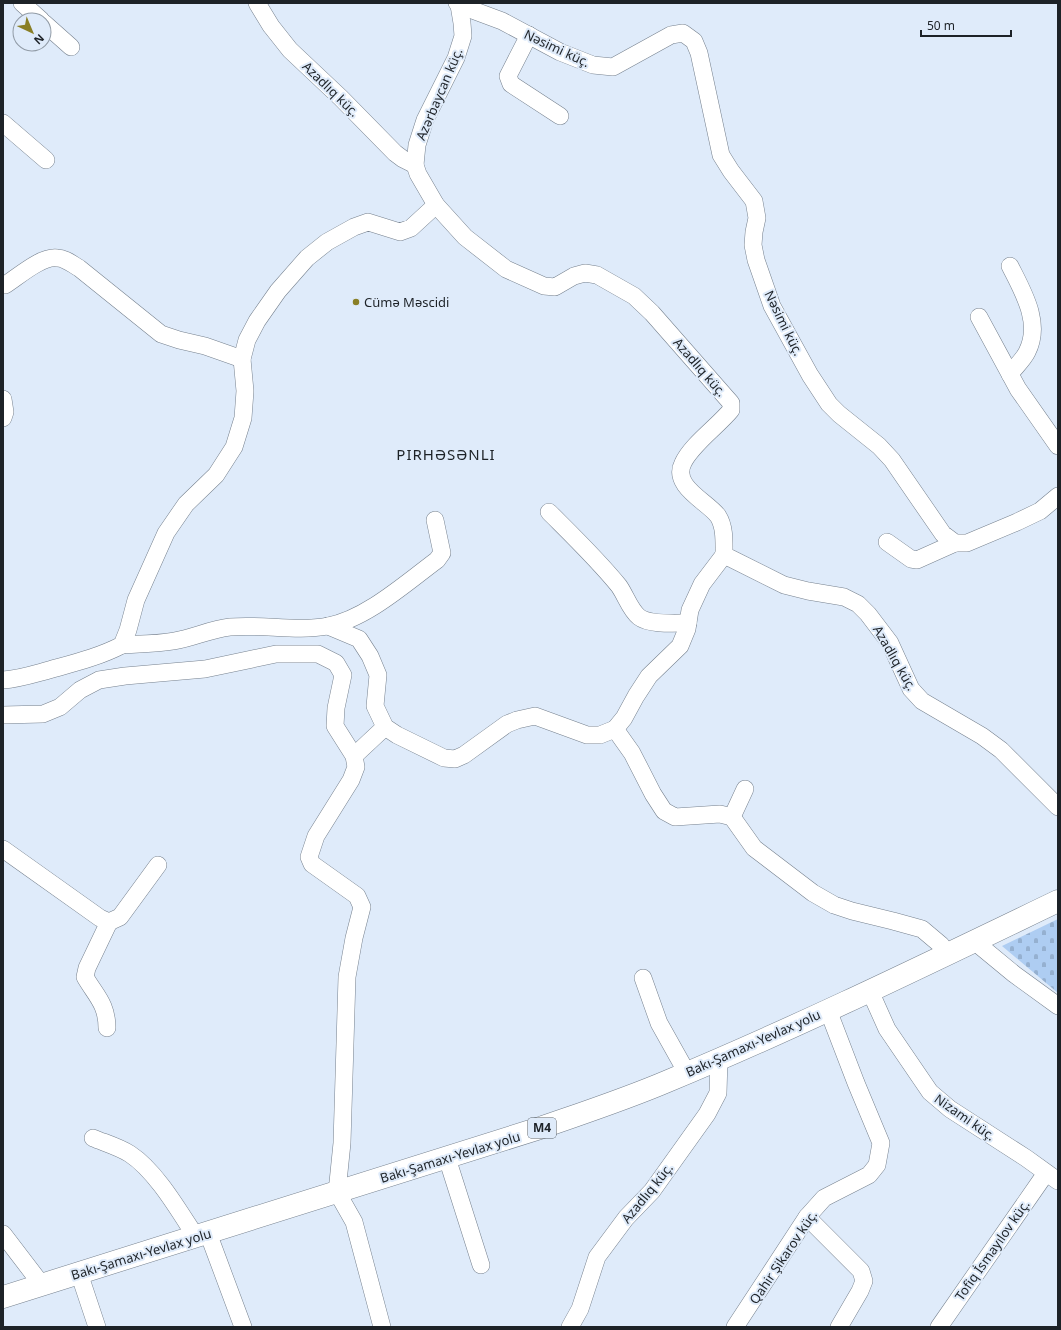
<svg xmlns="http://www.w3.org/2000/svg" width="1061" height="1330" viewBox="0 0 1061 1330" font-family="'Noto Sans',sans-serif">
<style>
.cemetery{fill:url(#cemetery-stones)}
.lines{fill:none;stroke-linecap:round;stroke-linejoin:round}
.minor-casing{stroke:#76818e;stroke-width:18}
.highway-casing{stroke:#76818e;stroke-width:23}
.minor{stroke:#fff;stroke-width:17}
.highway{stroke:#fff;stroke-width:22}
.poi-dot{fill:#897f26;stroke:#dfebfa;stroke-width:1.5}
.labels{text-anchor:middle;stroke-width:4;stroke-linejoin:round;paint-order:stroke}
.shield{fill:#dfebfa;stroke:#575e66;stroke-width:1}
.shield-label{font-size:12px;font-weight:bold;fill:#1d2227}
.street-label{font-size:13px;fill:#1d2227;stroke:#dfebfa}
.poi-label{font-size:13px;fill:#1d2227;stroke:#dfebfa;text-anchor:start}
.quarter-label{font-size:15px;letter-spacing:1px;fill:#1d2227;stroke:#dfebfa}
</style>
<defs>
<pattern id="cemetery-stones" width="16" height="16" patternUnits="userSpaceOnUse"><rect width="16" height="16" fill="#aecdf2"/><path d="M2 7V4a2 2 0 0 1 4 0v3zM10 15v-3a2 2 0 0 1 4 0v3z" fill="#95b0d0"/></pattern>
</defs>
<rect width="100%" height="100%" fill="#dfebfa"/>
<!-- cemetery -->
<polygon class="cemetery" points="1058,919 1058,993 1002,946"/>
<g class="lines">
<defs>
<g id="minor">
<polyline points="22,3 41,20"/>
<polyline points="257,3 271,26 290,50 341,98 395,153 403,159 415,165"/>
<polyline points="457,3 459,5 502,21 560,52 593,65 613,67 671,35 683,33 694,41 699,53 721,155 731,171 754,201 757,218 754,232 753,245 756,260 772,306 810,375 829,404 839,414 879,446 892,460 943,534 955,543 967,543 1017,522 1040,511 1058,496"/>
<path d="M 459,5 L 462,23 L 463,36 L 456,58 L 425,120 L 417,145 L 415,165 L 418,174 L 436,205 L 465,237 L 506,269 L 544,286 L 555,287 L 574,276 L 585,273 L 597,275 L 634,296 L 652,313 L 731,403 L 731,410 C 718,426 691,445 683,463 C 671,486 708,502 718,516 C 725,527 724,542 724,555 L 784,585 L 808,591 L 844,597 L 858,604 L 868,614 L 890,643 L 911,689 L 922,701 L 982,736 L 1001,750 L 1058,807"/>
<polyline points="44,23 71,47"/>
<polyline points="529,35 508,76 511,84 560,116"/>
<polyline points="3,123 46,160"/>
<path d="M 5,285 C 18,277 41,256 57,258 C 65,258 72,264 79,268 L 161,334 L 179,340 L 205,346 L 242,359"/>
<polyline points="979,317 1018,389 1058,446"/>
<path d="M 1010,374 C 1015,367 1023,360 1027,352 C 1042,323 1023,292 1010,266"/>
<polyline points="3,399 5,412 3,418"/>
<path d="M 549,512 C 573,536 598,560 619,586 C 626,596 630,610 639,617 C 649,625 675,623 688,623"/>
<polyline points="887,542 911,559 917,560 955,543"/>
<polyline points="328,626 359,639 370,656 378,675 375,706 385,727 397,735 444,758 455,759 464,755 507,724 517,720 535,716 587,735 600,735 615,729 624,718 636,696 649,676 680,646 687,629 690,610 702,584 724,555"/>
<path d="M 122,645 C 139,644 157,644 174,641 C 193,638 211,629 230,627 C 263,624 296,632 328,626 C 366,619 406,583 437,560 L 442,553 L 435,520"/>
<path d="M 3,680 C 19,679 34,674 49,670 C 74,663 99,657 122,645 L 128,630 L 136,600 L 166,533 L 186,504 L 216,475 L 234,447 L 243,418 L 245,391 L 242,359 L 247,340 L 257,321 L 278,291 L 307,258 L 327,242 L 354,227 L 368,222 L 400,232 L 411,228 L 436,205"/>
<polyline points="3,715 43,714 60,707 80,690 99,680 125,676 205,669 276,654 318,654 336,663 343,675 336,708 335,726 354,756 356,767 351,780 316,836 309,857 312,864 357,896 362,907 354,938 347,977 342,1143 337,1192 354,1222 382,1327"/>
<polyline points="615,729 632,753 653,794 664,811 675,817 720,814 732,817 754,848 813,893 834,905 852,911 893,921 922,929 941,945 948,954"/>
<polyline points="354,756 385,727"/>
<polyline points="732,817 745,789"/>
<polyline points="3,849 100,918 109,922 120,917 158,865"/>
<polyline points="974,941 1014,974 1058,1006"/>
<polyline points="643,978 659,1023 687,1073"/>
<polyline points="870,991 887,1029 930,1092 950,1109 1026,1158 1058,1181"/>
<path d="M 107,1028 C 107,1004 96,996 85,977 L 87,968 L 109,922"/>
<path d="M 93,1138 C 105,1143 119,1147 130,1154 C 156,1171 179,1211 196,1237"/>
<polyline points="447,1158 481,1265"/>
<polyline points="807,1217 861,1271 864,1281 860,1291 839,1327"/>
<polyline points="208,1233 243,1327"/>
<polyline points="3,1234 42,1285"/>
<polyline points="79,1273 97,1327"/>
<polyline points="570,1327 580,1309 597,1257 626,1218 652,1191 707,1114 718,1093 719,1059"/>
<polyline points="735,1327 807,1217 824,1198 869,1175 877,1165 881,1143 856,1083 828,1010"/>
<polyline points="939,1327 1046,1173"/>
</g>
<path id="highway" d="M 3,1297 L 540,1128 C 583,1113 626,1099 668,1081 C 800,1026 929,963 1058,901"/>
</defs>
<!-- minor casing -->
<use href="#minor" class="minor-casing"/>
<!-- highway casing -->
<use href="#highway" class="highway-casing"/>
<!-- minor -->
<use href="#minor" class="minor"/>
<!-- highway -->
<use href="#highway" class="highway"/>
</g>
<!-- markers -->
<circle class="poi-dot" cx="356" cy="302" r="4"/>
<g class="labels">
<!-- shield labels -->
<rect class="shield" x="528" y="1118" width="28" height="20" rx="3"/>
<g class="shield-label">
<text x="542" y="1132">M4</text>
</g>
<!-- street labels -->
<g class="street-label">
<text transform="translate(557 48) rotate(25)" y="5">Nəsimi küç.</text>
<text transform="translate(331 89) rotate(44)" y="5">Azadlıq küç.</text>
<text transform="translate(439 94) rotate(-67)" y="5">Azərbaycan küç.</text>
<text transform="translate(784 323) rotate(64)" y="5">Nəsimi küç.</text>
<text transform="translate(700 367) rotate(49)" y="5">Azadlıq küç.</text>
<text transform="translate(895 658) rotate(60)" y="5">Azadlıq küç.</text>
<text transform="translate(753 1043) rotate(-24)" y="5">Bakı-Şamaxı-Yevlax yolu</text>
<text transform="translate(965 1117) rotate(35)" y="5">Nizami küç.</text>
<text transform="translate(450 1157) rotate(-17)" y="5">Bakı-Şamaxı-Yevlax yolu</text>
<text transform="translate(647 1193) rotate(-51)" y="5">Azadlıq küç.</text>
<text transform="translate(992 1250) rotate(-55)" y="5">Tofiq İsmayılov küç.</text>
<text transform="translate(141 1254) rotate(-17)" y="5">Bakı-Şamaxı-Yevlax yolu</text>
<text transform="translate(783 1257) rotate(-56)" y="5">Qahir Şikarov küç.</text>
</g>
<!-- poi labels -->
<g class="poi-label">
<text x="364" y="307">Cümə Məscidi</text>
</g>
<!-- quarter labels -->
<g class="quarter-label">
<text x="446" y="460">PIRHƏSƏNLI</text>
</g>
</g>
<!-- border -->
<rect width="1061" height="1330" fill="none" stroke="#1d2227" stroke-width="8"/>
<!-- north arrow -->
<g transform="translate(32 32) rotate(136)"><circle r="19" fill="#dfebfa" stroke="#919ba6"/>
<path d="M0-3L7 15L0 10L-7 15Z" fill="#897f26"/>
<text y="-6" font-size="11" font-weight="bold" text-anchor="middle" fill="#1d2227">N</text>
</g>
<!-- scale -->
<path d="M921 30v6h90v-6" fill="none" stroke="#1d2227" stroke-width="2"/>
<text x="927" y="30" font-size="12" fill="#1d2227" stroke="#dfebfa" stroke-width="3" paint-order="stroke">50 m</text>
</svg>
